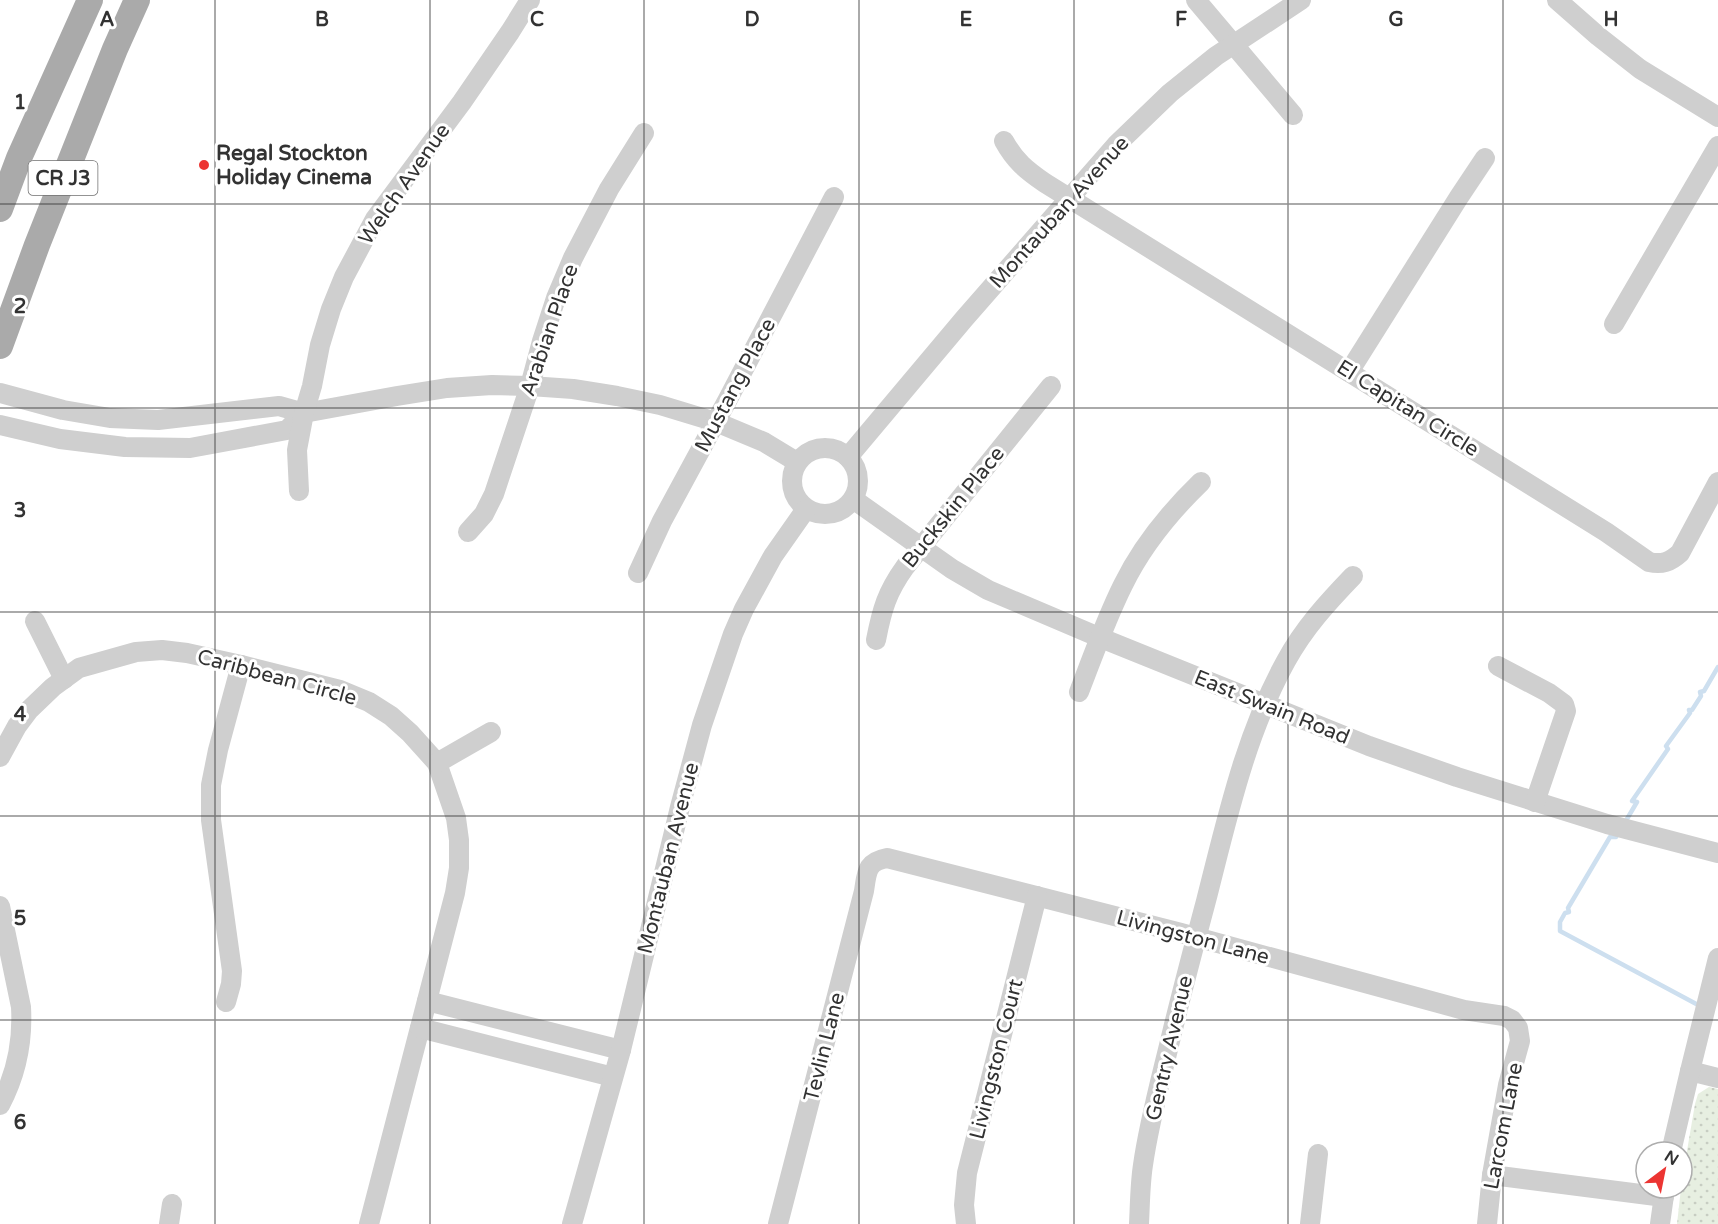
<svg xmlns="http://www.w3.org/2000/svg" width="1718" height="1224" viewBox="0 0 1718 1224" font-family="'Varela Round',sans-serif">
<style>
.grass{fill:url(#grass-dots)}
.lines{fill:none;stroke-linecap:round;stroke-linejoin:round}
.stream{stroke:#cddfef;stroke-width:4.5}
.minor{stroke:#cfcfcf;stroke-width:20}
.major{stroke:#aaa;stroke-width:26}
.grid{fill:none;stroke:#323232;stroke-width:1.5;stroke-opacity:0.55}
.poi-dot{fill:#ec3532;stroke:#fff;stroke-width:2}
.labels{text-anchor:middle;stroke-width:6;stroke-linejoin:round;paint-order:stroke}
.shield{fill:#fff;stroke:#707070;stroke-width:1.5}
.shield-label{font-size:20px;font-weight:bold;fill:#323232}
.poi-label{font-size:21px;font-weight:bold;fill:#323232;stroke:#fff;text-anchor:start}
.street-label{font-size:21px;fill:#323232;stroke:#fff}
.grid-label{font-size:20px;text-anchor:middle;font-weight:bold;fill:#323232;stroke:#fff;stroke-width:6;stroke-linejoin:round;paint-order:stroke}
</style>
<defs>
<pattern id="grass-dots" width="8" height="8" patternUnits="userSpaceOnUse" patternTransform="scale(1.5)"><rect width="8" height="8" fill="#e7efe1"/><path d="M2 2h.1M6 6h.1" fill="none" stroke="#c7cdc2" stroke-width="1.8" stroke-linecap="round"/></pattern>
</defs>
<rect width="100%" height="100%" fill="#fff"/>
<!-- grass -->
<polygon class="grass" points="1709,1087 1718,1089 1718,1224 1677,1224 1681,1188 1682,1188 1682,1180 1695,1104 1698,1094"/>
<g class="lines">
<!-- stream -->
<g class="stream">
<polyline points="1624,824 1637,802 1632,801 1668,749 1666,746 1690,713 1689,710 1692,710 1701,696 1700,692 1704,691 1718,667"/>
<polyline points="1618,833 1616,837 1610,837 1568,908 1569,912 1565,913 1560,922 1560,931 1700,1006"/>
</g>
<!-- minor -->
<g class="minor">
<polyline points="1196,0 1293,115"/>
<polyline points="1557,0 1598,36 1640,69 1718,117"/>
<path d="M 1004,141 C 1015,161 1026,170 1045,183 L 1606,532 L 1649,562 C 1662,565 1670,562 1680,553 L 1718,482"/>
<polyline points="1614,324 1718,146"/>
<polyline points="1349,372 1459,197 1485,158"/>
<polyline points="0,393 63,410 110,418 158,420 279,406 304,413 397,396 447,388 492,385 530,386 573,389 617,396 660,405 716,422 764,442 797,462"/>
<polyline points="0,425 60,439 125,447 190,448 287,430 304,413"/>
<circle cx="825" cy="481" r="33"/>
<polyline points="848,457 964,319 1116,145 1170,93 1216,56 1301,0"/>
<polyline points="299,491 297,450 304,413 312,386 320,345 331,309 344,277 375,219 462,102 510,32 530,0"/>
<polyline points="853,499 952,569 988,590 1101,638 1369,746 1457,777 1607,824 1718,853"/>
<polyline points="468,532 484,514 494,494 530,386 542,341 556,298 573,258 609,189 644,133"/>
<polyline points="638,573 662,521 727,401 834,197"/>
<polyline points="35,621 64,679"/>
<path d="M 876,640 C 882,609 887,592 905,567 L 1051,386"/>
<polyline points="1498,666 1549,693 1564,704 1566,711 1535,802"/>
<path d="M 1079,692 C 1093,656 1106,619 1123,585 C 1142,546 1170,512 1201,482"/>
<polyline points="0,757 17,726 29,710 53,687 79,668 136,652 162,650 187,653 241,665 340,690 369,702 391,716 410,733 437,763 456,818 459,840 459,868 455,893 369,1224"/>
<polyline points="437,763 491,732"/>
<path d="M 0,906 L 21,1007 C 23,1042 16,1075 0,1105"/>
<polyline points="427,1001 621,1050"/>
<polyline points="226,1002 231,984 232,971 211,820 211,785 218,750 241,665"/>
<polyline points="420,1028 613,1077"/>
<polyline points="1690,1071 1718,1078"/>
<polyline points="1671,1152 1690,1071 1718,958"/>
<polyline points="1492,1175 1664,1197"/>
<polyline points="169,1224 172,1204"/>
<polyline points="572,1224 621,1050 680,807 702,725 733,634 744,609 773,556 806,509"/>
<path d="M 778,1224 L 864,891 C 867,872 866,862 887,858 L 1181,933 L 1464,1010 L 1504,1016 L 1512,1020 L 1518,1028 L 1520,1041 L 1508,1085 L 1492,1175 L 1487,1224"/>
<polyline points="966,1224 964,1205 967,1173 1037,896"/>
<path d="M 1139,1224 C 1140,1205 1140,1184 1143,1165 C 1149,1122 1161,1079 1171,1037 C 1182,991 1194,946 1206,901 C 1227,819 1245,735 1286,661 C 1304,628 1328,602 1353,576"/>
<polyline points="1310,1224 1318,1154"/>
<polyline points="1660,1224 1665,1188"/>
</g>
<!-- major -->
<g class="major">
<polyline points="0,209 19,158 90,0"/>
<polyline points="0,346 37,245 115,49 137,0"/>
</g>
</g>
<!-- grid -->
<path class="grid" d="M 215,0 L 215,1224M 430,0 L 430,1224M 644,0 L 644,1224M 859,0 L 859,1224M 1074,0 L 1074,1224M 1288,0 L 1288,1224M 1503,0 L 1503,1224M 0,204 L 1718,204M 0,408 L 1718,408M 0,612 L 1718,612M 0,816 L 1718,816M 0,1020 L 1718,1020"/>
<!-- markers -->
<circle class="poi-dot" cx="204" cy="165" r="6"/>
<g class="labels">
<!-- shield labels -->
<rect class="shield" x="28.5" y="161" width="69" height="34" rx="4.5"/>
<g class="shield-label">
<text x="63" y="185">CR J3</text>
</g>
<!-- poi labels -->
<g class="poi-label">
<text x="216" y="160">Regal Stockton<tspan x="216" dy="24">Holiday Cinema</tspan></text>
</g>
<!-- street labels -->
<g class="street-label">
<text transform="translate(404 184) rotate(-55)" y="7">Welch Avenue</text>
<text transform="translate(1059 212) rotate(-48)" y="7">Montauban Avenue</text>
<text transform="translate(549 330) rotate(-71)" y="7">Arabian Place</text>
<text transform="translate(735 385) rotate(-62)" y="7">Mustang Place</text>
<text transform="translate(1408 408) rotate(32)" y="7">El Capitan Circle</text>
<text transform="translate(953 507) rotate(-51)" y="7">Buckskin Place</text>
<text transform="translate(277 677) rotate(15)" y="7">Caribbean Circle</text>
<text transform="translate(1272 707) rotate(22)" y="7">East Swain Road</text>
<text transform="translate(668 858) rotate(-76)" y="7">Montauban Avenue</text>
<text transform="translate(1193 937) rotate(15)" y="7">Livingston Lane</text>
<text transform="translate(824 1047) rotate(-76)" y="7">Tevlin Lane</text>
<text transform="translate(1169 1048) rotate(-77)" y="7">Gentry Avenue</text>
<text transform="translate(996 1059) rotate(-76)" y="7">Livingston Court</text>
<text transform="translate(1503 1126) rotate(-79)" y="7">Larcom Lane</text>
</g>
</g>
<g class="grid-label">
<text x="107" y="26">A</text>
<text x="322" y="26">B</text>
<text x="537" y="26">C</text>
<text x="752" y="26">D</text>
<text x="966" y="26">E</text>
<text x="1181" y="26">F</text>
<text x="1396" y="26">G</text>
<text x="1611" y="26">H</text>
<text x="20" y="109">1</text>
<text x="20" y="313">2</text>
<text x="20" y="517">3</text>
<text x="20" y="721">4</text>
<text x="20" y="925">5</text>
<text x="20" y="1129">6</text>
</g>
<!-- north arrow -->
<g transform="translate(1664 1170) rotate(32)"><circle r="28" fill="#ffffff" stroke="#adadad" stroke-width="1.5"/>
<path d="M0-4.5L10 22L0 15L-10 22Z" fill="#ec3532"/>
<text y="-9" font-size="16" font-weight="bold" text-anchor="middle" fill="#323232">N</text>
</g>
</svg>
